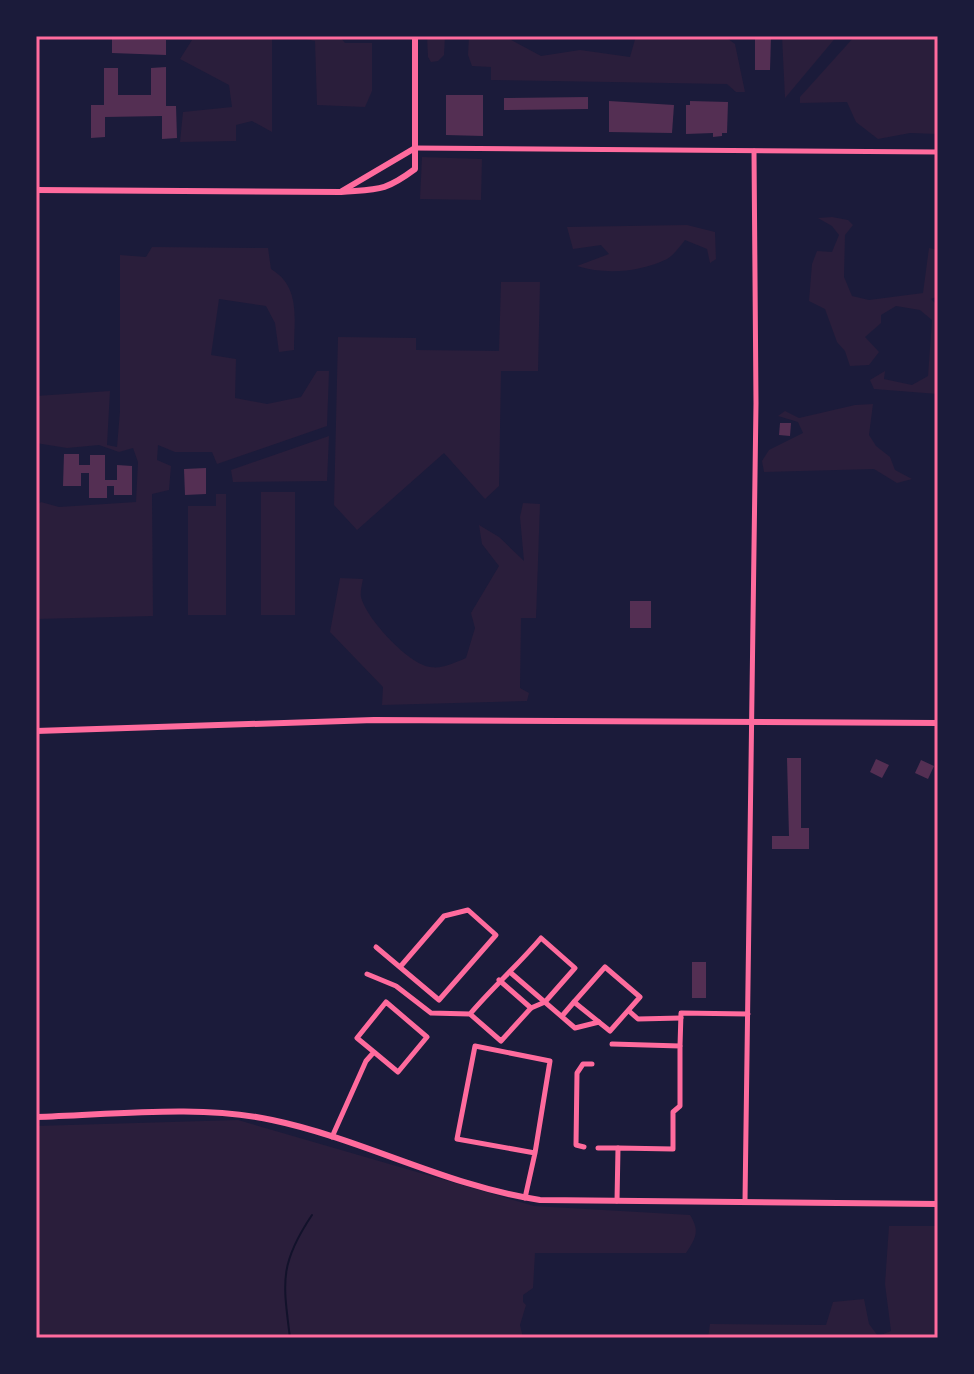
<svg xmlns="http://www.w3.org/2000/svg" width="974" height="1374" viewBox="0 0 974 1374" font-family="'Exo 2',sans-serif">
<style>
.green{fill:#2a1e3b}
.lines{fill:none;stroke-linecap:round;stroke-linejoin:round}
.stream{stroke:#12122b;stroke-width:2}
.building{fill:#542f53}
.minor{stroke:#ff6b9d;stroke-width:5}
.tertiary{stroke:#ff6b9d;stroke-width:6}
.secondary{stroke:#ff6b9d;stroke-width:6}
.neatline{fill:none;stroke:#ff6b9d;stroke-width:3}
</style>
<rect width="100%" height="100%" fill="#1b1b3a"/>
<!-- green -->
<g class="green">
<polygon points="183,36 272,36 272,132 252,121 236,125 236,141 180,142 183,112 232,107 229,85 180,59 192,40"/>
<polygon points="291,36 339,36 345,43 372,43 372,91 365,107 317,105 315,41"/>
<polygon points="427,36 445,36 444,55 438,61 431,62 428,57"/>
<polygon points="469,36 504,36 541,56 580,50 630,57 636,36 724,36 735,44 745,92 736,92 727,84 491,80 491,67 472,66 468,55"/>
<polygon points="782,36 837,36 785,98"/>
<polygon points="855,36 938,36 938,134 910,133 878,139 856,122 847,102 800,103 800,97"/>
<polygon points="422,157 482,159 481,200 420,199"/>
<polygon points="832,217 848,220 853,225 845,235 844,277 852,296 869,300 923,293 929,248 938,250 938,296 931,299 938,306 938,394 874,389 870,380 885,371 884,379 912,385 928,376 932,320 920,310 896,306 881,315 881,323 865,337 879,352 869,365 850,366 845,351 837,342 825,309 809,301 812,264 817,251 832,252 839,235 832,226 818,218"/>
<path d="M 687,225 L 715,232 L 716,259 L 710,263 L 707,249 L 685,240 C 680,246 674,255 667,259 C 641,272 605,275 577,266 L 609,254 L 601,245 L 573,249 L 567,227 Z"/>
<path d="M 152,247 L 268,248 L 271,269 C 301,287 294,319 294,350 L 279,352 L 275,323 L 266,306 L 219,299 L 211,355 L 236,359 L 235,398 L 267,404 L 301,397 L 317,371 L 329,371 L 327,426 L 217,464 L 212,452 L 175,452 L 158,445 L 157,460 L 171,466 L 169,490 L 152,494 L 153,616 L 36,619 L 36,506 L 41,502 L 59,507 L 136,502 L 138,462 L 133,448 L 119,452 L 99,445 L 67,448 L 36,443 L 36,396 L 110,391 L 107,445 L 117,447 L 120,411 L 120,255 L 146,257 Z"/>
<polygon points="501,282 540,282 538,371 501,371 499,486 485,499 444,453 357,530 334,505 338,337 416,338 416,350 499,351"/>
<polygon points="873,404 869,435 876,446 890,457 895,470 912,479 897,483 874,469 764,472 762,461 769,450 803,433 798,422 778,416 785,411 799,418 855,405"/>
<polygon points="329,436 327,481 233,482 231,470"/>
<rect x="261" y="492" width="34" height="123"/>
<polygon points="216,494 226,494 226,615 188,615 188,506 216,506"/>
<path d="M 523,503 L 540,504 L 536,618 L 521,618 L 520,688 L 529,693 L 527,701 L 382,705 L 383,687 L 330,632 L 340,578 L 363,579 C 362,584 360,592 361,597 C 366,618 408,664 430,667 C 443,669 454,663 466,658 L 475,628 L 471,613 L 499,566 L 482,544 L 479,525 L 499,537 L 524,561 L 520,517 Z"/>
<path d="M 238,1120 L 534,1206 L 690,1215 C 700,1231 696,1238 686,1253 L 535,1253 L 533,1288 L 523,1295 L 523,1302 L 526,1305 L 520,1325 L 523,1338 L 36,1338 L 36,1126 Z"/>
<polygon points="889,1226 938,1226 938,1338 708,1338 710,1324 826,1325 833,1302 864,1299 869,1324 878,1336 891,1331 885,1284"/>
</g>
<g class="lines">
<!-- stream -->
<path class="stream" d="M 290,1338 C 283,1282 279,1264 312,1215"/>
</g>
<!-- building -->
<g class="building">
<polygon points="755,36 771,36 770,70 755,70"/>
<polygon points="112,39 166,40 166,55 112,53"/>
<polygon points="166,67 166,106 176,106 177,138 162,139 162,116 105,117 105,137 91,138 91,105 104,105 104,68 118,68 118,95 151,95 151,68"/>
<polygon points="446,95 483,95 483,136 446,135"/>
<polygon points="588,97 588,109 504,110 504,98"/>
<polygon points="609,101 674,105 672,133 609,132"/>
<polygon points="690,101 728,102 727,133 722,133 722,136 713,137 713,133 686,134 686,105 690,105"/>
<polygon points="780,423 791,423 790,436 779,435"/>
<polygon points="64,454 79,454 79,465 90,465 90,455 105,455 105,480 117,480 117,465 132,466 132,495 114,495 114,486 107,486 107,498 89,498 89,473 81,473 81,486 63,486"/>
<polygon points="206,468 206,494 185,495 184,469"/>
<rect x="630" y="601" width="21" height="27"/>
<polygon points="787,758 801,758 801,828 809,828 809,849 772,849 772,836 789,836"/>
<polygon points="876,759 889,765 882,778 870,772"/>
<polygon points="921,760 934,766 928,779 915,773"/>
<rect x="692" y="962" width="14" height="36"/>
</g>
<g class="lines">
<!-- minor -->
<g class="minor">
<polyline points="415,148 938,152"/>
<polyline points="376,947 439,1000 496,935 468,910 444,916 400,967"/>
<polygon points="605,967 640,997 610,1031 574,1002"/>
<polyline points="511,973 575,1028 599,1022"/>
<path d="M 367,974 L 396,986 L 431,1013 L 470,1014 L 501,1041 L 531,1008 L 545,1002 L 575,968 L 541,938 C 518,965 493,987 470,1014"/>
<polyline points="499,980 531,1008"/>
<polyline points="629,1011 638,1019 681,1018"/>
<polyline points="562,1016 574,1002"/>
<polyline points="612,1044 680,1046 680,1106 673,1112 673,1149 618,1148 617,1201"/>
<polyline points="680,1046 681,1013 748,1014"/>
<polyline points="332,1137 366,1061 374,1052 357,1038 386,1002 427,1037 398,1072 374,1052"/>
<polyline points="584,1147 576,1145 577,1073 583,1064 592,1064"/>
<polyline points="598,1148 618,1148"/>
<polyline points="525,1198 535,1153 457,1139 475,1046 550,1061 535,1153"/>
<polyline points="745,1201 756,403 754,151"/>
</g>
<!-- tertiary -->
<g class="tertiary">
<path d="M 36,190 L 341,192 C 378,189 384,192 415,169 L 415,36"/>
<polyline points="342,191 415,148"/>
<path d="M 36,1117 C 110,1115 200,1104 272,1120 C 363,1139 446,1186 540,1200 L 938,1204"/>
</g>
<!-- secondary -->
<polyline class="secondary" points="36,731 374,720 938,723"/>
</g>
<!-- border -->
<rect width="974" height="1374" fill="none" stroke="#1b1b3a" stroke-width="76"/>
<rect x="38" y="38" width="898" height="1298" class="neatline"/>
</svg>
